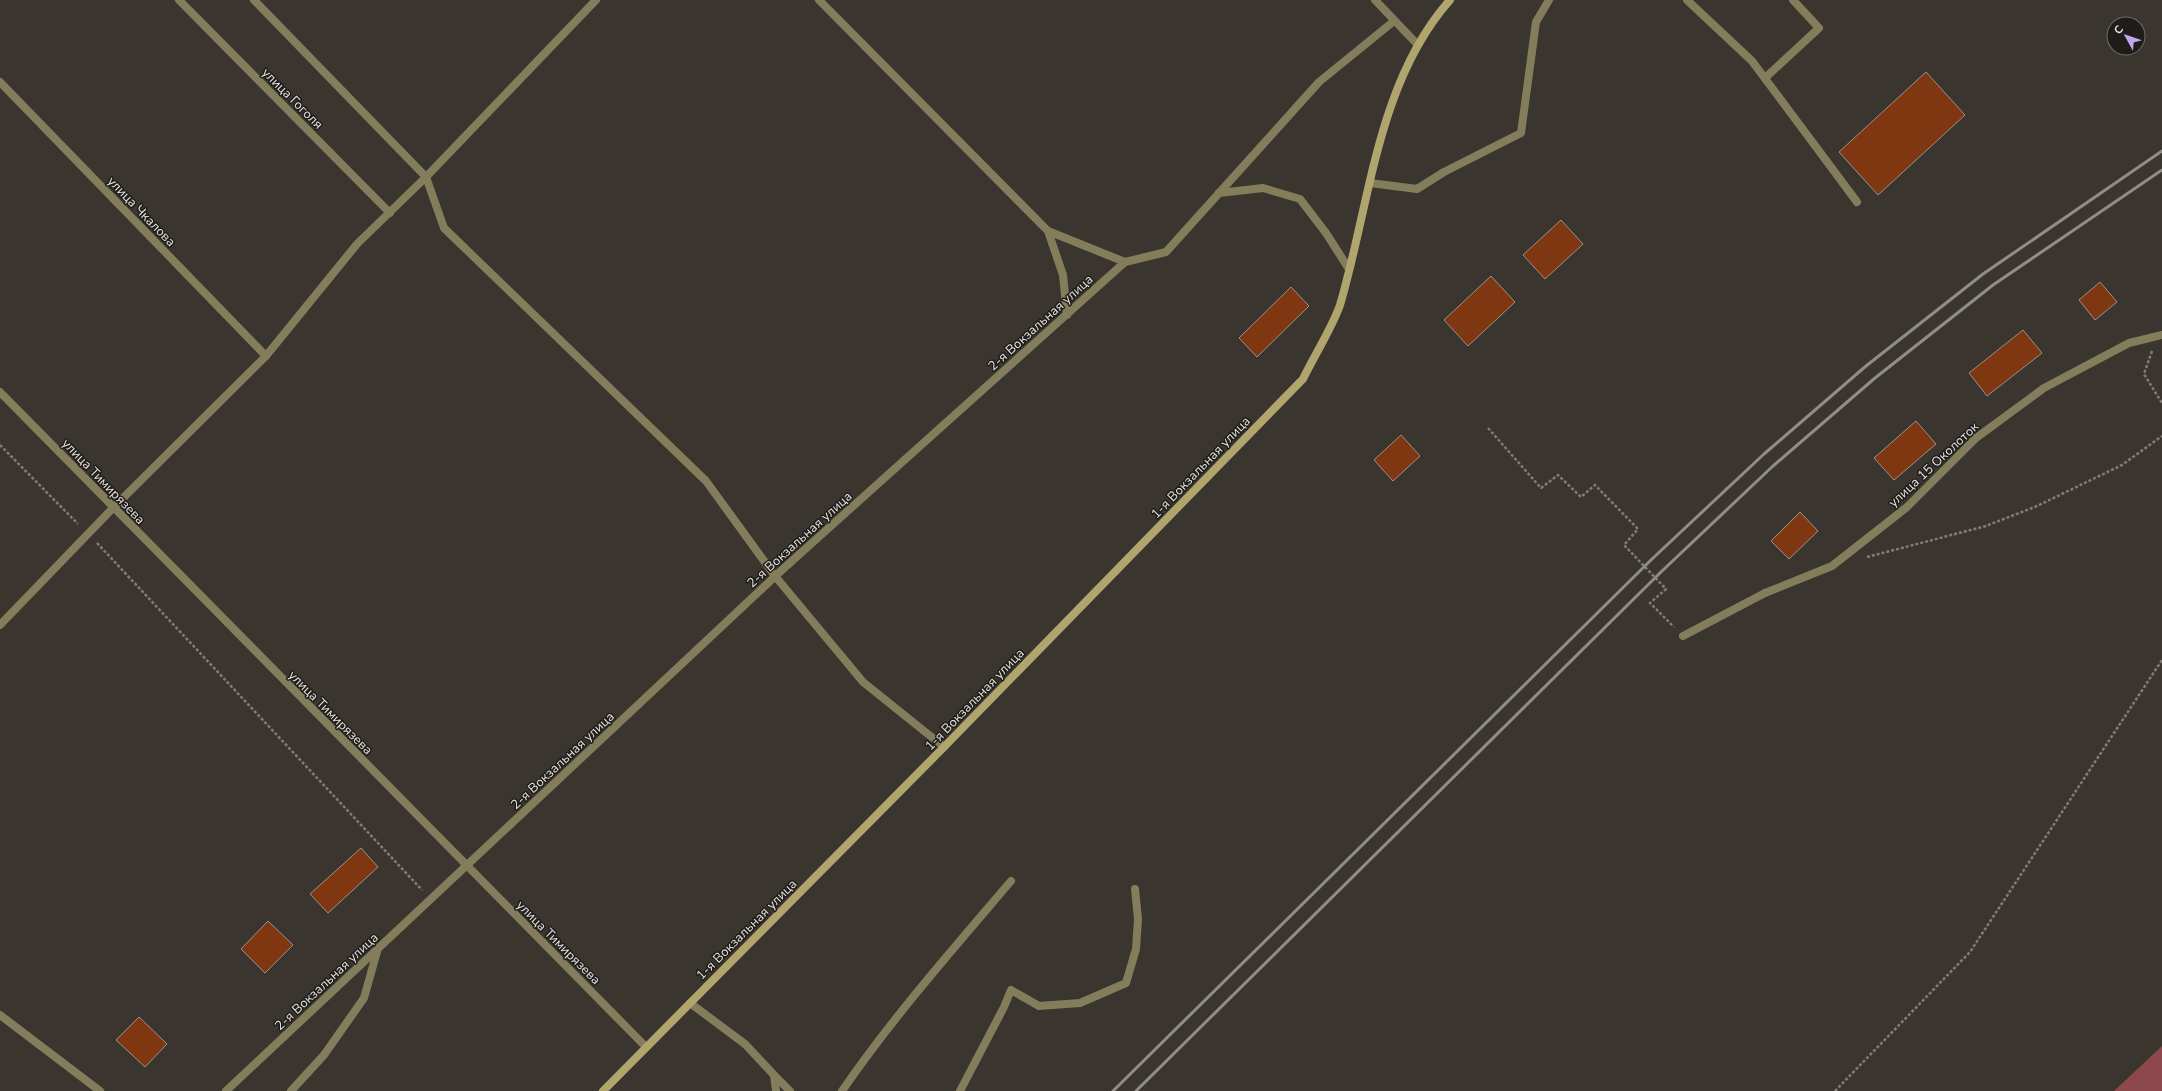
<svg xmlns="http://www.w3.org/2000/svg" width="2162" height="1091" viewBox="0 0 2162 1091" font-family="'Nunito Sans',sans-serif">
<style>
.green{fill:#8c484b}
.building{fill:#7e3711;stroke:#9c928d}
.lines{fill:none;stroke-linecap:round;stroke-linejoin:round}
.path{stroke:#807c76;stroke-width:2.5;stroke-dasharray:3 2;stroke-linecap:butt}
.service{stroke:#847d5b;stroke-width:8}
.minor{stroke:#847d5b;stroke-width:8}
.tertiary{stroke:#847d5b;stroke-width:8}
.secondary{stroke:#b1a56e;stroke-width:8}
.rail{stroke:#908c86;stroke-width:3}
.labels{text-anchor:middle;stroke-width:3;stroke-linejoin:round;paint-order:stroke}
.street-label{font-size:13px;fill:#e7e4df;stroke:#1f1d1a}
</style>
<rect width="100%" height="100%" fill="#3a352e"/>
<!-- green -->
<polygon class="green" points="2162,1046 2162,1091 2114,1091"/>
<!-- building -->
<g class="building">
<polygon points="1926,72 1965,115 1878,195 1839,152"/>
<polygon points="1561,220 1583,244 1545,279 1523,255"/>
<polygon points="1491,276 1515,302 1468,346 1444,320"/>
<polygon points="2100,282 2117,302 2095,320 2079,300"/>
<polygon points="1291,287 1309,306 1257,357 1239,338"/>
<polygon points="2023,330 2042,353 1987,396 1969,373"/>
<polygon points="1916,421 1936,444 1894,480 1874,458"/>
<polygon points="1401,435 1420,456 1393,481 1374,460"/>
<polygon points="1800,512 1818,531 1789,559 1771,541"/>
<polygon points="361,848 378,867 328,913 310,894"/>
<polygon points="268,921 293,945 265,973 241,949"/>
<polygon points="139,1017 167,1044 145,1067 116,1040"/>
</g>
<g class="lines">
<!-- path -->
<g class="path">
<polyline points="2152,351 2144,374 2162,403"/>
<polyline points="1488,428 1541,488 1558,475 1581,497 1595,485 1638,529 1624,545 1666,589 1650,603 1674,627"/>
<polyline points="0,445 78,524"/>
<polyline points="97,543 422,890"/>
<polyline points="1867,557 1986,526 2037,506 2122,465 2162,436"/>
<polyline points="1835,1091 1970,952 2162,660"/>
</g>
<!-- service -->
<g class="service">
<polyline points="1687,0 1752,61 1857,202"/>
<polyline points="1765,78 1819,28 1793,0"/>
<polyline points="1370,183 1417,189 1444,172 1521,133 1536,22 1549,0"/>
<polyline points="1219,193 1263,188 1300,199 1326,233 1349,269"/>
<polyline points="1683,636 1765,593"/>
<polyline points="690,1003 745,1044 774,1075 776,1091"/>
<polyline points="774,1075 790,1091"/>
<polyline points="291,1091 324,1055 364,998 378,948"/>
<path d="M 842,1091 C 893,1017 953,949 1011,881"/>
<polyline points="960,1091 1004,1007 1011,990 1039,1006 1080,1003 1126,983 1136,949 1138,919 1135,889"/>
</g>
<!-- minor -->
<g class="minor">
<polyline points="179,0 390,213"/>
<polyline points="254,0 426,177 444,228 706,481 775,576 863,682 944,747"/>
<polyline points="819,0 1048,231 1125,262"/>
<polyline points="1375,0 1418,45"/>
<polyline points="0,82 266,356"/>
<polyline points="1048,231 1063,275 1067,315"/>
<polyline points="1765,593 1832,566 1907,507 1976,438 2044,388 2129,343 2162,335"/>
<polyline points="0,625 113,508 266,356 357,244 426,177 596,0"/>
<polyline points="0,1015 100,1091"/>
<polyline points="226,1091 783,569 1125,262 1166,252 1319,82 1394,21"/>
</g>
<!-- tertiary -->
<polyline class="tertiary" points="0,392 646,1047"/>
<!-- secondary -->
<path class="secondary" d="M 603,1091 L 944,747 L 1303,379 C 1313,358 1333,326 1340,305 C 1370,204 1377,82 1450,0"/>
<!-- rail -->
<g class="rail">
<polyline points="1113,1091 1652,559 1764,454 1866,366 1983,274 2162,151"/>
<polyline points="1136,1091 1662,571 1773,466 1875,378 1993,285 2162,170"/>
</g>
</g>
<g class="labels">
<!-- street labels -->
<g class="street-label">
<text transform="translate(293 98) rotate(45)" y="5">улица Гоголя</text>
<text transform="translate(142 211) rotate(46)" y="5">улица Чкалова</text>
<text transform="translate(1040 322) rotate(-42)" y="5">2-я Вокзальная улица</text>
<text transform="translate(1933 464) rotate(-43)" y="5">улица 15 Околоток</text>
<text transform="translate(1200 467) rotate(-46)" y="5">1-я Вокзальная улица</text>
<text transform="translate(104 481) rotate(46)" y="5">улица Тимирязева</text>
<text transform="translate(799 539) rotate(-42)" y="5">2-я Вокзальная улица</text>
<text transform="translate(974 699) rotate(-46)" y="5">1-я Вокзальная улица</text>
<text transform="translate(331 712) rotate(45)" y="5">улица Тимирязева</text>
<text transform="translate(562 760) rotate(-43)" y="5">2-я Вокзальная улица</text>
<text transform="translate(746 929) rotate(-45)" y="5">1-я Вокзальная улица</text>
<text transform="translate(559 942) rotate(45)" y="5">улица Тимирязева</text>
<text transform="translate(326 981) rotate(-43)" y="5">2-я Вокзальная улица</text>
</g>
</g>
<!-- north arrow -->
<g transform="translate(2126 36) rotate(310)"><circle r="19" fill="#1f1d1a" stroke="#6f6d69"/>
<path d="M0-3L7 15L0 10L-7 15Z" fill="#c2a8f3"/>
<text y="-6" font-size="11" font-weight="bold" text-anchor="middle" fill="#e7e4df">С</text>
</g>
</svg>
